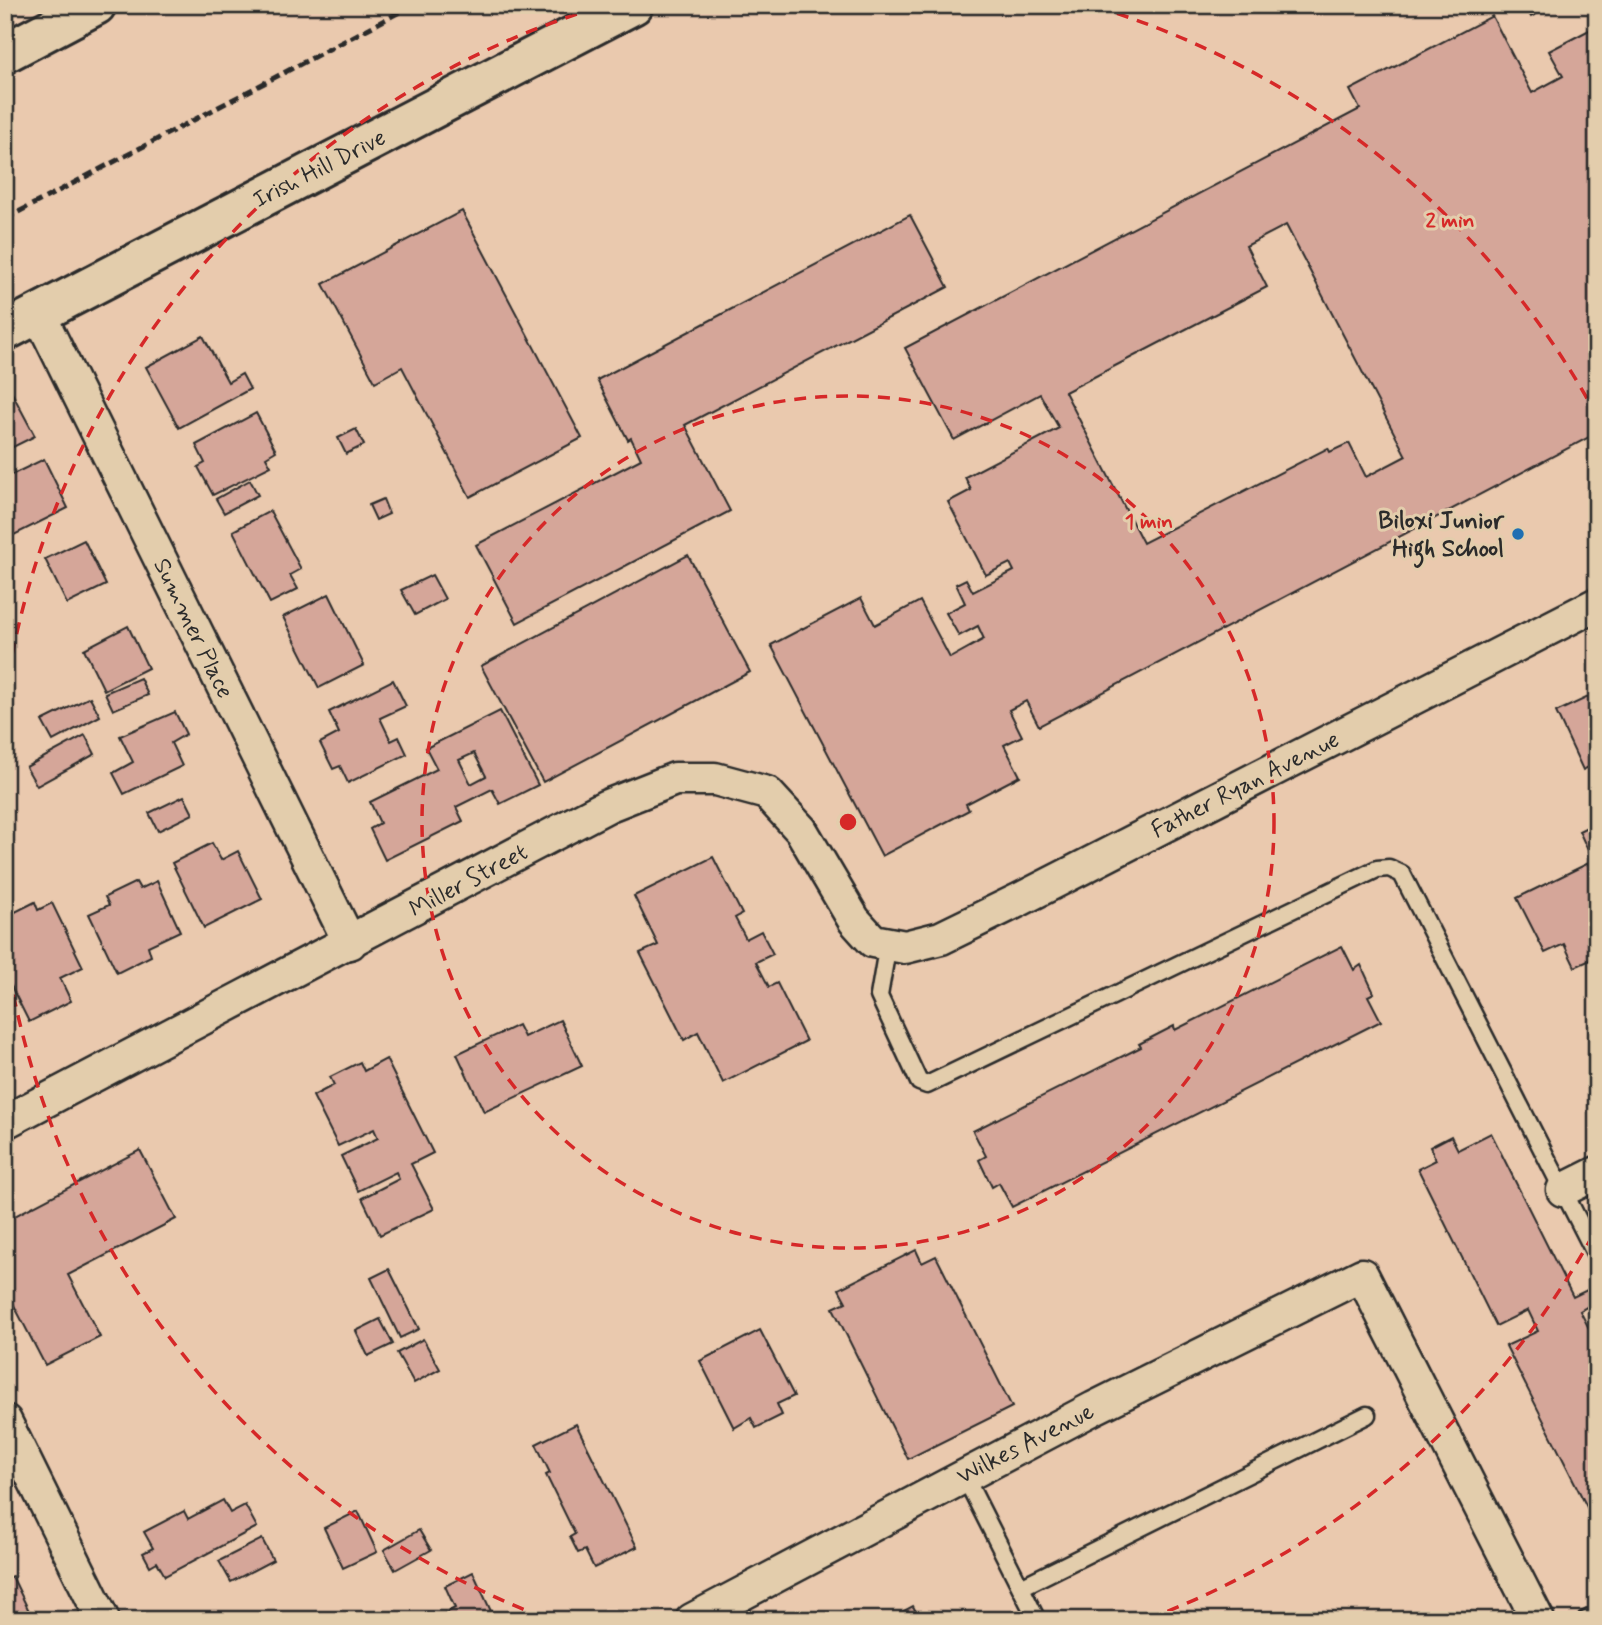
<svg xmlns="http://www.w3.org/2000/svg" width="1602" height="1625" viewBox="0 0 1602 1625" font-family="Mynerve,sans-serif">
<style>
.building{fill:#d5a699;stroke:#2b2b2b;stroke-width:2;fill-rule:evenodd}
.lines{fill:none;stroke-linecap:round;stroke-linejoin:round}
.service-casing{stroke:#2b2b2b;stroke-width:21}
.minor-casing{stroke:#2b2b2b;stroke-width:37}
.tertiary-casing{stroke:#2b2b2b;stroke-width:44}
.secondary-casing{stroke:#2b2b2b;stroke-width:44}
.service{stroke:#e3cdac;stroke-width:16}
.minor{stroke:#e3cdac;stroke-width:32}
.tertiary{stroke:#e3cdac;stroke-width:38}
.secondary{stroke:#e3cdac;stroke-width:38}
.rail{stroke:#2b2b2b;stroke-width:5;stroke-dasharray:10 5;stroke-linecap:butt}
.ring{fill:none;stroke:#d62828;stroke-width:3.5;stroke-dasharray:12 9}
.poi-dot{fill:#1f6fb2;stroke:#e3cdac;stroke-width:2.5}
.labels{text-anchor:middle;stroke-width:6;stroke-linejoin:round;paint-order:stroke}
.street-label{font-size:24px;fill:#2b2b2b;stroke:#e3cdac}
.poi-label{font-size:24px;font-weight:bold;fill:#2b2b2b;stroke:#e3cdac;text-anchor:end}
.centre{fill:#d62828;stroke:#e3cdac;stroke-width:3.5}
.ring-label{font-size:21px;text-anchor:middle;font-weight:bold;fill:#d62828;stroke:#e3cdac;stroke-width:6;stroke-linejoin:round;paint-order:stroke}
</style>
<rect width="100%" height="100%" fill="#eac9ae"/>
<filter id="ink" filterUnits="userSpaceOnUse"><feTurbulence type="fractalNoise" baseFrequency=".0143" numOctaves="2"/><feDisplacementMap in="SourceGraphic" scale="14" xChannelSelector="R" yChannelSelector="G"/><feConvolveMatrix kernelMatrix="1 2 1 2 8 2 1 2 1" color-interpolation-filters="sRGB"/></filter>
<g filter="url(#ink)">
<!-- building -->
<g class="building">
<polygon points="1525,5 1553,5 1531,17"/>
<path d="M 1492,16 L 1532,93 L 1563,76 L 1549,51 L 1597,26 L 1597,433 L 1039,726 L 1026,701 L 1009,710 L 1022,736 L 1004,745 L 1020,776 L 966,804 L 969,810 L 882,856 L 771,645 L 861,598 L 875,625 L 920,601 L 950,658 L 984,639 L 978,626 L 959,636 L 946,613 L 965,603 L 956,584 L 966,579 L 973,592 L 1014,571 L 1010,563 L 986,575 L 948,502 L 971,490 L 965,477 L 1059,428 L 1040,394 L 954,440 L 905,348 L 1360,109 L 1350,90 ZM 1286,225 L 1406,456 L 1366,477 L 1349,443 L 1330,452 L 1328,448 L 1143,543 L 1065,392 L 1267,287 L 1246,246 Z"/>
<polygon points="462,211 582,438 470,497 402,367 375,382 323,284"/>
<polygon points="910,215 948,287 685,425 730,511 517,623 476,545 641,459 631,438 628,440 597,380"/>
<polygon points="203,336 228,382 242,374 250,389 179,428 146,367"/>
<polygon points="12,393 35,436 5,451 5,397"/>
<polygon points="256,413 276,451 266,457 271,466 213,495 198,467 205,463 196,445"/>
<polygon points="356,429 364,445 346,454 338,438"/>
<polygon points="44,459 68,508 12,536 5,523 5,478"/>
<polygon points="250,480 258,495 224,513 216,499"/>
<polygon points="383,499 389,514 376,520 369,505"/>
<polygon points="270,511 301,569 290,575 298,589 270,603 233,531"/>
<polygon points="84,540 106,585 67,604 45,559"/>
<polygon points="688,555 750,672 543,782 481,666"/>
<polygon points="432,575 445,599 415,615 401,590"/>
<polygon points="329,594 364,665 319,688 283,617"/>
<polygon points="128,626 148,668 104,690 84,649"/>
<polygon points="140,678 148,695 113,710 105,693"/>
<polygon points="393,680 406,706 380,718 391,741 399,737 407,754 348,783 340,766 333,769 320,743 339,733 329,712"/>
<polygon points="1597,693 1597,763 1583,770 1556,712"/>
<polygon points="90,697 100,716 53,741 42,721"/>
<path d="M 500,711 L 538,785 L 500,804 L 492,789 L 456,807 L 463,821 L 385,860 L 370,829 L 380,823 L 370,802 L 437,769 L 426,748 ZM 474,753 L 486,776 L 471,784 L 459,760 Z"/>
<polygon points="175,712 186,734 171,743 182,766 124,794 113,773 133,762 120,736"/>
<polygon points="85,735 95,754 37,786 26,767"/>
<polygon points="184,796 193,814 158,831 149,813"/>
<polygon points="1597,822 1597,957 1575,967 1564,944 1545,953 1517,898 1593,861 1579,831"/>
<polygon points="212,843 221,860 238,851 262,899 204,928 172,863"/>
<polygon points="713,857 742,914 735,918 746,939 761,931 773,954 756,962 769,987 777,983 806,1041 723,1083 698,1032 684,1040 640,953 658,945 634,896"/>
<polygon points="157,881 180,931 148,946 151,956 117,973 89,914 109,905 105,897 136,882 140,889"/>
<polygon points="35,902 38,910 52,903 83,967 60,978 71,1001 29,1022 5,974 5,917"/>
<polygon points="1342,946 1354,970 1361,965 1374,993 1368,996 1381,1021 1012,1207 999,1183 992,1187 979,1160 986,1156 973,1131 1141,1047 1139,1044 1174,1026 1175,1030"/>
<polygon points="560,1020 582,1066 484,1112 457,1054 518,1025 524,1037"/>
<polygon points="386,1059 433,1153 411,1164 434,1209 380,1235 362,1198 399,1179 396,1172 358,1191 341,1156 378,1138 374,1129 338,1146 313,1096 334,1085 330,1077 360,1062 364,1071"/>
<polygon points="1491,1133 1573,1297 1589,1289 1595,1302 1580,1311 1597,1344 1596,1525 1506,1346 1538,1331 1528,1310 1496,1326 1418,1169 1436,1160 1430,1147 1451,1136 1458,1150"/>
<polygon points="140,1150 176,1219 68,1275 100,1337 45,1365 5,1288 5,1221"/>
<polygon points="916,1250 922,1263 936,1256 1012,1407 908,1459 833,1308 846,1302 839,1289"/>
<polygon points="389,1269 419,1329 400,1338 371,1278"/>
<polygon points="380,1319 393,1344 368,1356 356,1331"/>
<polygon points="760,1330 794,1396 777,1404 782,1415 756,1428 751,1418 734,1428 700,1361"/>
<polygon points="423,1339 440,1369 414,1383 397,1353"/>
<polygon points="576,1424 637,1547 594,1568 585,1550 578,1553 570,1537 575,1534 546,1475 550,1473 536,1444"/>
<polygon points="223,1500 230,1513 245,1505 257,1527 165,1576 157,1562 150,1566 143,1553 153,1548 144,1532 184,1511 188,1519"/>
<polygon points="358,1511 377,1552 343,1568 324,1528"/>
<polygon points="419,1530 431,1550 395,1570 384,1550"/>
<polygon points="262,1539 273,1560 231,1582 219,1561"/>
<polygon points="473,1572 495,1620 432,1620 455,1608 445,1586"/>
<polygon points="12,1576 29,1611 17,1617 18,1620 5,1620 5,1579"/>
<polygon points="913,1606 920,1620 887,1620"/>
</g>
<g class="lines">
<defs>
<g id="service">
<polyline points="888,943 879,996 919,1082 927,1085 1377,869 1389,868 1402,874 1597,1257"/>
<polyline points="964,1475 1037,1620"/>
<polyline points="1021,1587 1367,1415"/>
<polyline points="1586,1620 1597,1614"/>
</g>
<g id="minor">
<polyline points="39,314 350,943"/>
<polyline points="5,1122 607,806 675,779 715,779 767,793 801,830 854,920 873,941 905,947 941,938 1021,899 1597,604"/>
<polyline points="1563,1190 1597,1173"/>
<polyline points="5,1421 103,1620"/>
<polyline points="692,1620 1094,1408 1362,1275 1538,1620"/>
</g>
<polyline id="tertiary" points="5,53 96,5"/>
<polyline id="secondary" points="5,331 633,5"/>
</defs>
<!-- service casing -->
<use href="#service" class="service-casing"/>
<!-- minor casing -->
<use href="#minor" class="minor-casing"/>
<!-- tertiary casing -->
<use href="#tertiary" class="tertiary-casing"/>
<!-- secondary casing -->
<use href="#secondary" class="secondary-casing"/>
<!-- service -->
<use href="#service" class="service"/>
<!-- minor -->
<use href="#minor" class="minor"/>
<!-- tertiary -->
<use href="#tertiary" class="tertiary"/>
<!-- secondary -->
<use href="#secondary" class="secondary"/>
<!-- rail -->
<polyline class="rail" points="5,219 413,5"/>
</g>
</g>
<!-- distance rings -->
<g class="ring">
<circle cx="848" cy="822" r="426"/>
<path d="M1593 1235A852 852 0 0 1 1153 1617M543 1617A852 852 0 0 1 5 948M5 696A852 852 0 0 1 599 7M1097 7A852 852 0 0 1 1593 409"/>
</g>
<!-- markers -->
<circle class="poi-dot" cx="1518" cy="534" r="7"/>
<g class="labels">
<!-- street labels -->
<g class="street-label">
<text transform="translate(319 168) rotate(-27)" y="8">Irish Hill Drive</text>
<text transform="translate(194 628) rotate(64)" y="8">Summer Place</text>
<text transform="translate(1245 784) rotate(-27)" y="8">Father Ryan Avenue</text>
<text transform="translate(468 880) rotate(-28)" y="8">Miller Street</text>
<text transform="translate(1025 1443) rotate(-27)" y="8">Wilkes Avenue</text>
</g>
<!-- poi labels -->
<g class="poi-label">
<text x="1504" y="528">Biloxi Junior<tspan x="1504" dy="28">High School</tspan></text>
</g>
</g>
<circle cx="848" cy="822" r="10" class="centre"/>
<g class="ring-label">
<text x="1450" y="227">2 min</text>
<text x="1149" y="528">1 min</text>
</g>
<!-- margin -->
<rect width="1602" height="1625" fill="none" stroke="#e3cdac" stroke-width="28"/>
<rect x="14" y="14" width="1574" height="1597" fill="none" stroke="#2b2b2b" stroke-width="2.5" filter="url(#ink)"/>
</svg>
